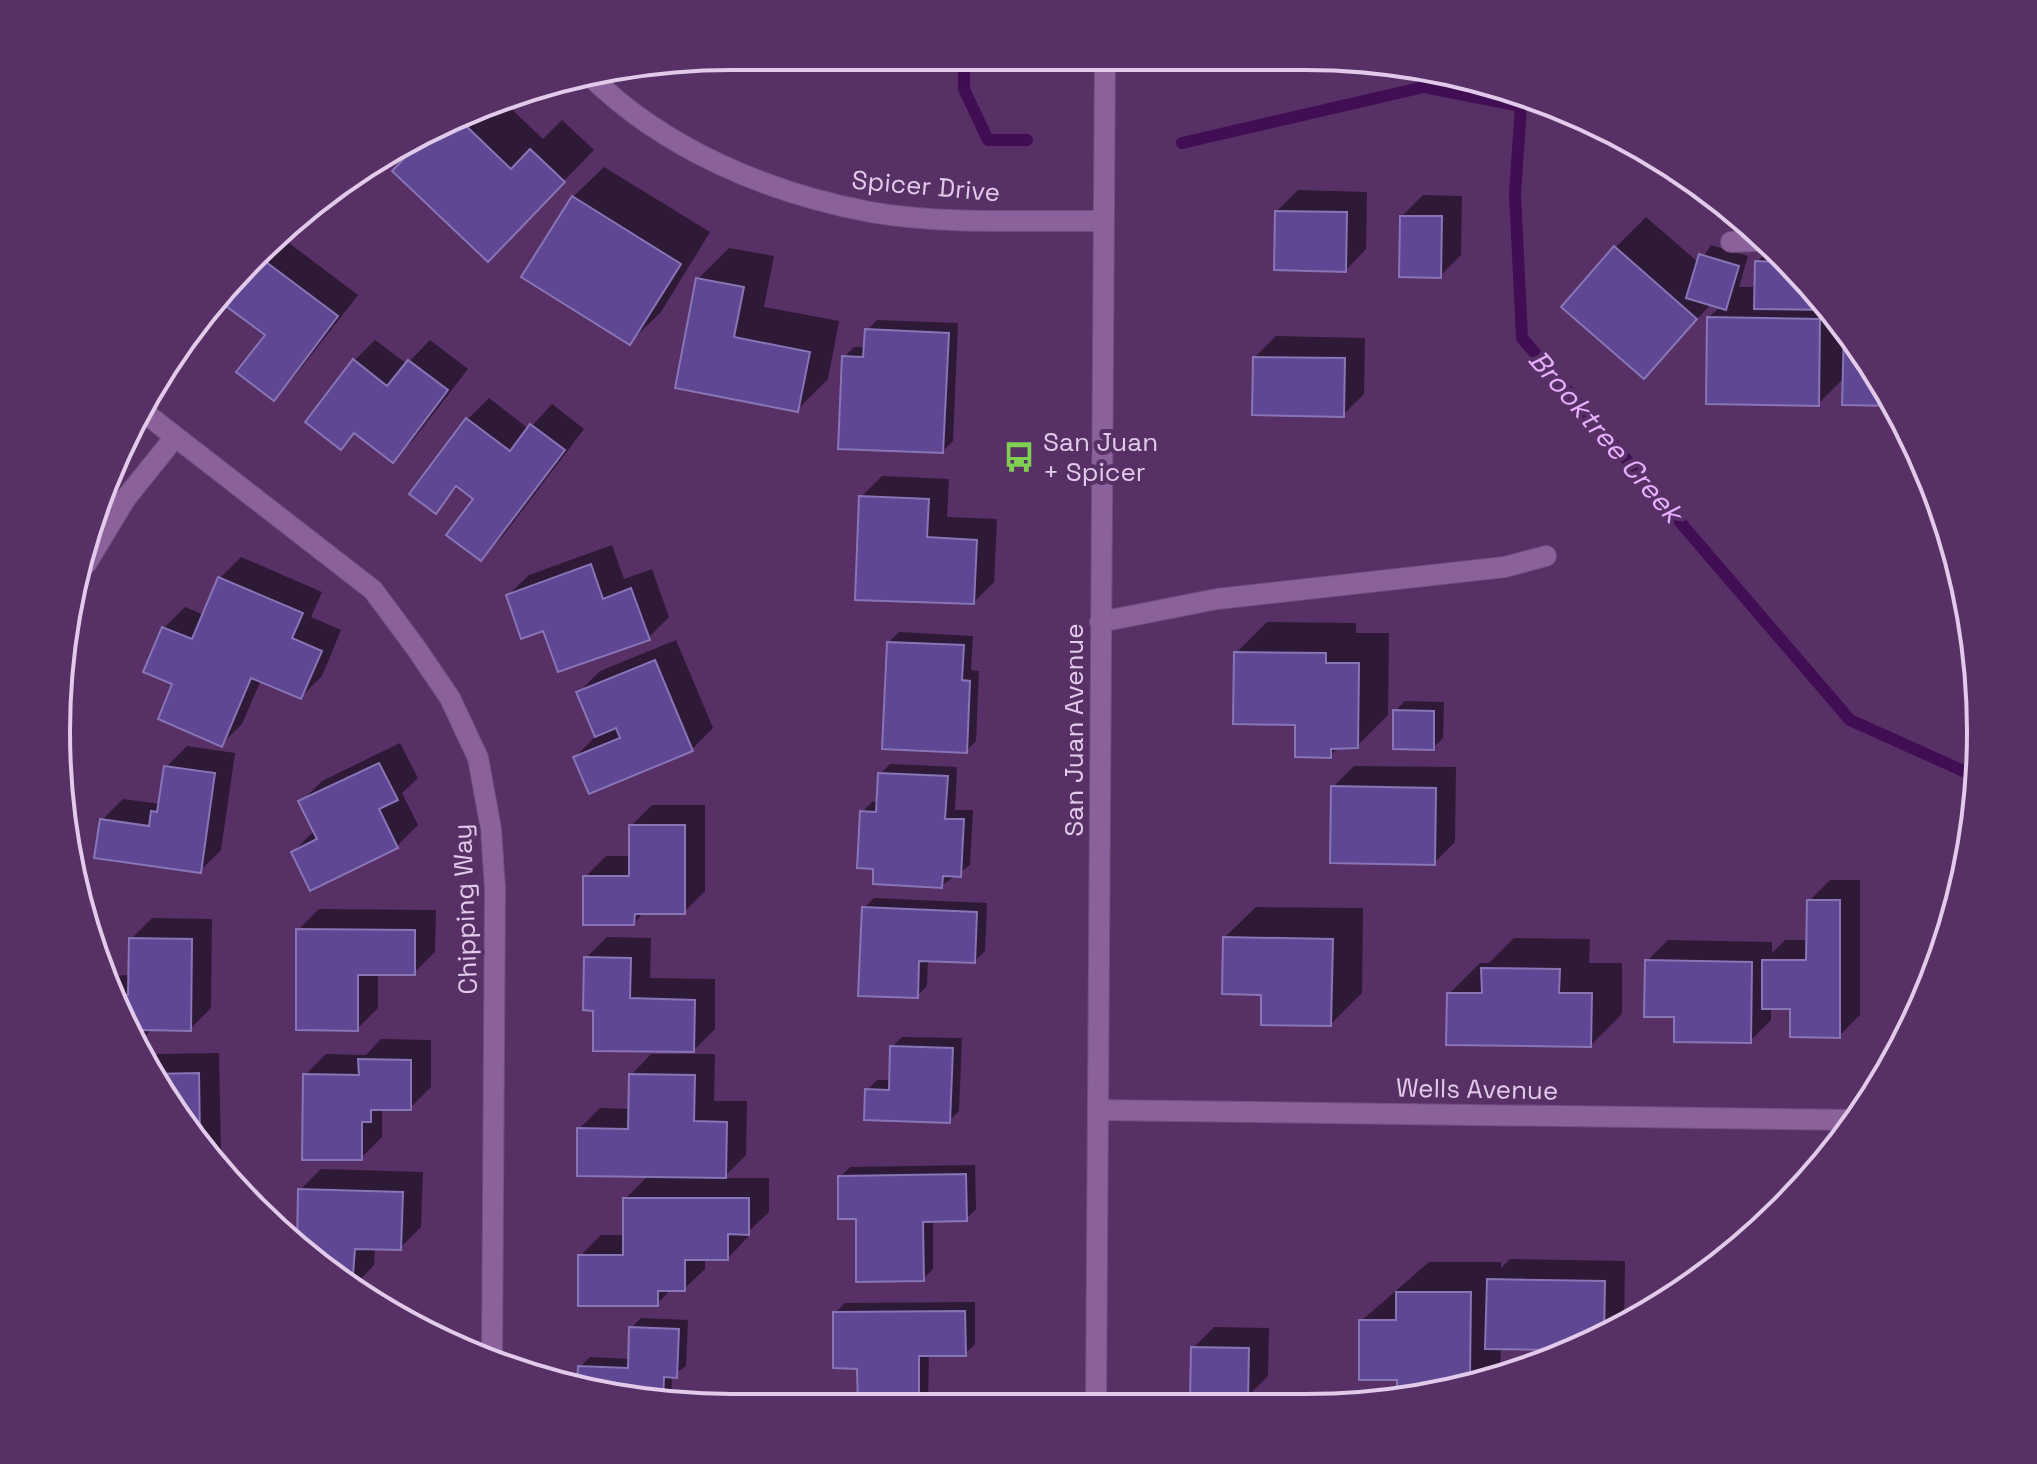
<svg xmlns="http://www.w3.org/2000/svg" width="2037" height="1464" viewBox="0 0 2037 1464" font-family="'Space Grotesk',sans-serif">
<style>
.shadow{fill:#0007}
.lines{fill:none;stroke-linecap:round;stroke-linejoin:round}
.stream{stroke:#420e53;stroke-width:12}
.building{fill:#604794;stroke:#8775b6;stroke-width:2}
.service-casing{stroke:#704f7d;stroke-width:22}
.minor-casing{stroke:#704f7d;stroke-width:22}
.secondary-casing{stroke:#704f7d;stroke-width:22}
.service{stroke:#8a619a;stroke-width:20}
.minor{stroke:#8a619a;stroke-width:20}
.secondary{stroke:#8a619a;stroke-width:20}
.labels{text-anchor:middle;stroke-width:8;stroke-linejoin:round;paint-order:stroke}
.street-label{font-size:26px;fill:#e1caea;stroke:#573065}
.poi-label{font-size:26px;fill:#e1caea;stroke:#573065;text-anchor:start}
.water-label{font-size:28px;font-style:italic;fill:#e7affd;stroke:#573065}
.rim{fill:none;stroke:#e1caea;stroke-width:4}
</style>
<rect width="100%" height="100%" fill="#573065"/>
<!-- shadow -->
<g class="shadow">
<polygon points="505,103 543,139 562,120 594,150 518,228 427,138"/>
<polygon points="604,167 710,232 661,312 630,342 573,197"/>
<polygon points="1298,190 1367,192 1366,249 1346,270 1277,211"/>
<polygon points="1423,195 1462,196 1461,255 1440,276 1402,216"/>
<polygon points="1646,217 1699,263 1711,245 1748,256 1739,287 1757,287 1757,262 1769,250 1814,287 1891,394 1845,377 1818,404 1709,317 1721,306 1712,303 1644,376 1615,248"/>
<polygon points="281,237 358,295 294,377 273,398 267,335 222,300 250,264"/>
<polygon points="729,248 774,256 764,307 839,321 828,379 797,410 677,386 698,279"/>
<polygon points="877,320 958,323 953,441 943,451 844,357 854,347 866,347 867,330"/>
<polygon points="1276,336 1365,338 1364,394 1343,415 1255,357"/>
<polygon points="375,340 407,364 430,340 468,369 413,440 393,460 356,432 341,447 354,361"/>
<polygon points="489,398 529,429 552,404 584,429 502,537 481,558 476,499 459,486 435,511 412,494 468,419"/>
<polygon points="882,476 949,479 947,517 997,519 994,582 974,602 861,497"/>
<polygon points="612,545 624,579 652,569 669,617 648,638 545,628 508,595 529,575"/>
<polygon points="241,557 322,592 311,617 341,630 322,676 301,697 261,680 242,724 221,745 175,683 164,628 185,607 204,615 220,578"/>
<polygon points="1267,622 1356,623 1356,633 1389,633 1388,715 1357,746 1339,746 1330,756 1236,653"/>
<polygon points="899,632 973,636 971,670 979,671 976,741 966,751 889,642"/>
<polygon points="676,640 713,728 692,749 575,757 596,736 579,692 600,671"/>
<polygon points="1405,701 1444,702 1443,738 1433,748 1395,711"/>
<polygon points="400,743 418,778 402,793 418,825 397,846 293,852 315,830 301,802 322,781"/>
<polygon points="187,746 235,753 221,850 200,871 102,820 123,799 160,804 166,767"/>
<polygon points="890,764 957,767 955,810 973,810 970,865 941,886 876,867 862,812 872,802 879,802 880,774"/>
<polygon points="1354,766 1456,767 1455,842 1434,863 1333,787"/>
<polygon points="652,805 705,805 705,891 684,912 644,912 634,923 585,877 606,856 631,856 631,826"/>
<polygon points="1830,880 1860,880 1860,1015 1839,1036 1792,1007 1771,1007 1771,1020 1750,1041 1676,1015 1647,961 1668,940 1772,942 1772,953 1785,940 1808,940 1809,901"/>
<polygon points="874,898 987,903 985,951 975,961 928,959 927,986 917,996 864,908"/>
<polygon points="1256,907 1363,908 1362,993 1331,1024 1264,993 1225,937"/>
<polygon points="319,909 436,910 435,952 414,973 378,973 378,1008 357,1029 298,930"/>
<polygon points="152,918 212,919 211,1008 190,1029 153,1028 142,1039 131,1039 109,976 131,975 131,939"/>
<polygon points="607,937 651,938 650,978 715,979 715,1029 694,1050 595,1009 586,958"/>
<polygon points="1514,938 1590,939 1589,963 1622,963 1622,1014 1591,1045 1449,994 1480,963 1489,963"/>
<polygon points="902,1037 962,1038 959,1111 949,1121 867,1090 877,1080 891,1080 892,1047"/>
<polygon points="381,1039 431,1040 431,1087 410,1108 382,1108 382,1137 361,1158 305,1075 326,1054 366,1055"/>
<polygon points="219,1053 221,1154 213,1162 147,1063 157,1054"/>
<polygon points="651,1054 715,1054 714,1101 747,1101 746,1155 723,1178 769,1178 769,1212 748,1232 748,1237 728,1258 705,1258 705,1269 684,1289 671,1289 657,1304 580,1256 601,1235 625,1235 625,1199 649,1175 579,1129 600,1108 630,1109 631,1075"/>
<polygon points="975,1165 976,1209 966,1219 933,1220 933,1269 923,1279 858,1218 840,1177 850,1167"/>
<polygon points="321,1169 423,1172 421,1227 400,1248 375,1248 374,1265 354,1286 321,1269 299,1248 300,1190"/>
<polygon points="1510,1259 1625,1261 1624,1325 1604,1338 1571,1348 1501,1347 1500,1370 1399,1401 1399,1378 1361,1321 1429,1262 1501,1262 1501,1268"/>
<polygon points="975,1302 975,1344 965,1354 929,1354 928,1405 860,1405 859,1367 835,1313 845,1303"/>
<polygon points="386,1309 407,1309 407,1322"/>
<polygon points="641,1318 688,1320 686,1366 672,1376 671,1404 579,1389 580,1367 590,1357 630,1359 631,1328"/>
<polygon points="1214,1327 1269,1328 1268,1376 1247,1397 1193,1348"/>
</g>
<g class="lines">
<!-- stream -->
<g class="stream">
<polyline points="964,56 964,89 988,140 1027,140"/>
<polyline points="1182,143 1424,87 1521,106 1515,193 1522,338 1850,720 1979,778"/>
</g>
</g>
<!-- building -->
<g class="building">
<polygon points="462,122 511,169 530,149 565,182 488,262 392,171 422,140"/>
<polygon points="572,196 681,264 630,345 521,277"/>
<polygon points="1275,211 1347,212 1346,272 1274,270"/>
<polygon points="1400,216 1442,216 1441,278 1399,277"/>
<polygon points="1614,246 1697,319 1644,379 1561,307"/>
<polygon points="1699,254 1739,266 1726,310 1686,298"/>
<polygon points="258,256 338,316 274,401 236,372 265,335 219,301"/>
<polygon points="1755,261 1783,262 1814,287 1830,310 1754,309"/>
<polygon points="696,278 744,287 734,337 810,352 798,412 675,388"/>
<polygon points="1707,317 1820,319 1819,406 1706,404"/>
<polygon points="865,329 949,333 943,453 838,449 842,356 863,357"/>
<polygon points="1844,329 1891,394 1896,406 1842,405"/>
<polygon points="1253,357 1345,358 1344,417 1252,415"/>
<polygon points="353,359 387,386 408,360 448,390 393,463 354,433 341,450 305,422"/>
<polygon points="466,418 510,451 530,424 565,450 481,561 446,535 473,499 456,486 436,514 409,494"/>
<polygon points="859,496 929,499 927,537 977,540 974,604 855,600"/>
<polygon points="591,564 603,599 631,588 650,640 558,672 543,631 521,639 506,595"/>
<polygon points="218,577 303,613 292,638 322,651 301,699 251,678 222,747 158,719 172,684 143,672 162,627 192,639"/>
<polygon points="887,642 964,645 962,680 970,681 967,753 882,749"/>
<polygon points="1234,652 1326,653 1326,663 1359,663 1358,748 1331,749 1331,758 1295,757 1295,725 1233,724"/>
<polygon points="655,660 693,751 589,794 573,757 620,738 616,728 595,737 576,692"/>
<polygon points="1393,710 1434,711 1434,750 1393,749"/>
<polygon points="379,763 398,800 379,809 398,848 310,891 291,852 317,839 298,801"/>
<polygon points="164,766 215,773 201,873 94,858 100,819 149,826 151,811 157,812"/>
<polygon points="878,773 948,776 945,819 964,819 961,877 943,876 942,888 873,884 873,869 857,868 860,811 876,812"/>
<polygon points="1331,786 1436,788 1435,865 1330,863"/>
<polygon points="629,825 685,825 685,914 635,914 634,925 583,925 583,876 629,876"/>
<polygon points="1807,900 1840,900 1840,1038 1790,1037 1790,1009 1762,1009 1762,960 1806,960"/>
<polygon points="862,907 977,912 975,963 919,961 918,998 858,996"/>
<polygon points="296,929 415,930 415,975 358,975 358,1031 296,1030"/>
<polygon points="1223,937 1333,939 1331,1026 1261,1025 1261,995 1222,994"/>
<polygon points="129,938 192,939 191,1031 143,1030 143,1041 132,1041 126,1031 115,995 128,995"/>
<polygon points="584,957 631,958 630,998 695,1000 694,1052 593,1051 593,1011 583,1010"/>
<polygon points="1645,960 1752,962 1751,1043 1674,1042 1674,1017 1644,1017"/>
<polygon points="1481,968 1560,969 1559,993 1592,993 1591,1047 1446,1045 1447,993 1482,993"/>
<polygon points="890,1046 953,1048 950,1123 864,1120 865,1089 889,1090"/>
<polygon points="358,1059 411,1060 411,1110 371,1110 371,1122 362,1122 362,1160 302,1160 303,1074 359,1075"/>
<polygon points="199,1073 200,1142 154,1074"/>
<polygon points="629,1074 695,1075 694,1121 727,1122 726,1178 577,1176 577,1128 628,1129"/>
<polygon points="966,1174 967,1221 923,1222 924,1281 856,1282 856,1219 838,1219 838,1176"/>
<polygon points="298,1189 403,1192 401,1250 355,1249 352,1288 321,1269 297,1246"/>
<polygon points="623,1198 749,1198 749,1235 728,1234 728,1260 685,1260 685,1291 658,1291 658,1306 578,1306 578,1255 623,1255"/>
<polygon points="1487,1279 1605,1281 1604,1338 1564,1350 1485,1349"/>
<polygon points="1396,1292 1471,1292 1470,1379 1397,1401 1397,1380 1359,1380 1359,1320 1396,1320"/>
<polygon points="965,1311 966,1356 919,1356 919,1405 858,1406 857,1369 833,1368 833,1312"/>
<polygon points="629,1327 679,1329 677,1378 664,1377 663,1402 577,1388 578,1366 628,1368"/>
<polygon points="1191,1347 1249,1348 1248,1399 1190,1398"/>
</g>
<g class="lines">
<defs>
<g id="service">
<polyline points="1731,242 1758,241"/>
<polyline points="1100,622 1217,599 1505,567 1546,556"/>
</g>
<g id="minor">
<path d="M 589,75 C 664,149 768,193 870,212 C 945,225 1026,220 1102,221"/>
<polyline points="141,410 373,590 416,648 450,698 478,758 491,829 495,888 492,1361"/>
<polyline points="86,564 126,498 175,437"/>
<polyline points="1098,1110 1856,1120"/>
</g>
<polyline id="secondary" points="1096,1404 1105,56"/>
</defs>
<!-- service casing -->
<use href="#service" class="service-casing"/>
<!-- minor casing -->
<use href="#minor" class="minor-casing"/>
<!-- secondary casing -->
<use href="#secondary" class="secondary-casing"/>
<!-- service -->
<use href="#service" class="service"/>
<!-- minor -->
<use href="#minor" class="minor"/>
<!-- secondary -->
<use href="#secondary" class="secondary"/>
</g>
<!-- icons -->
<defs>
<symbol id="bus-bare" viewBox="-9 -9 18 18"><path d="M-5-6H5V4H4V6H2V4H-2V6H-4V4H-5ZM-3.5-4V0h7V-4ZM-3.5 1.2v1.5H-2V1.2ZM2 1.2v1.5H3.5V1.2Z" fill="#7fd052" stroke="#573065" stroke-width="2.5" paint-order="stroke"/></symbol>
</defs>
<g fill-rule="evenodd">
<use href="#bus-bare" x="997" y="435" width="44" height="44"/>
</g>
<g class="labels">
<!-- street labels -->
<g class="street-label">
<text transform="translate(926 186) rotate(5)" y="9">Spicer Drive</text>
<text transform="translate(1074 730) rotate(-90)" y="9">San Juan Avenue</text>
<text transform="translate(465 909) rotate(-92)" y="9">Chipping Way</text>
<text transform="translate(1477 1089) rotate(1)" y="9">Wells Avenue</text>
</g>
<!-- poi labels -->
<g class="poi-label">
<text x="1043" y="451">San Juan<tspan x="1043" dy="30">+ Spicer</tspan></text>
</g>
<!-- water labels -->
<g class="water-label">
<text transform="translate(1606 436) rotate(49)" y="10">Brooktree Creek</text>
</g>
</g>
<!-- crop -->
<path d="M0 0H2037V1464H0ZM732 70H1305A662 662 0 0 1 1967 732V732A662 662 0 0 1 1305 1394H732A662 662 0 0 1 70 732V732A662 662 0 0 1 732 70Z" fill="#573065" fill-rule="evenodd"/>
<path class="rim" d="M732 70H1305A662 662 0 0 1 1967 732V732A662 662 0 0 1 1305 1394H732A662 662 0 0 1 70 732V732A662 662 0 0 1 732 70Z"/>
</svg>
